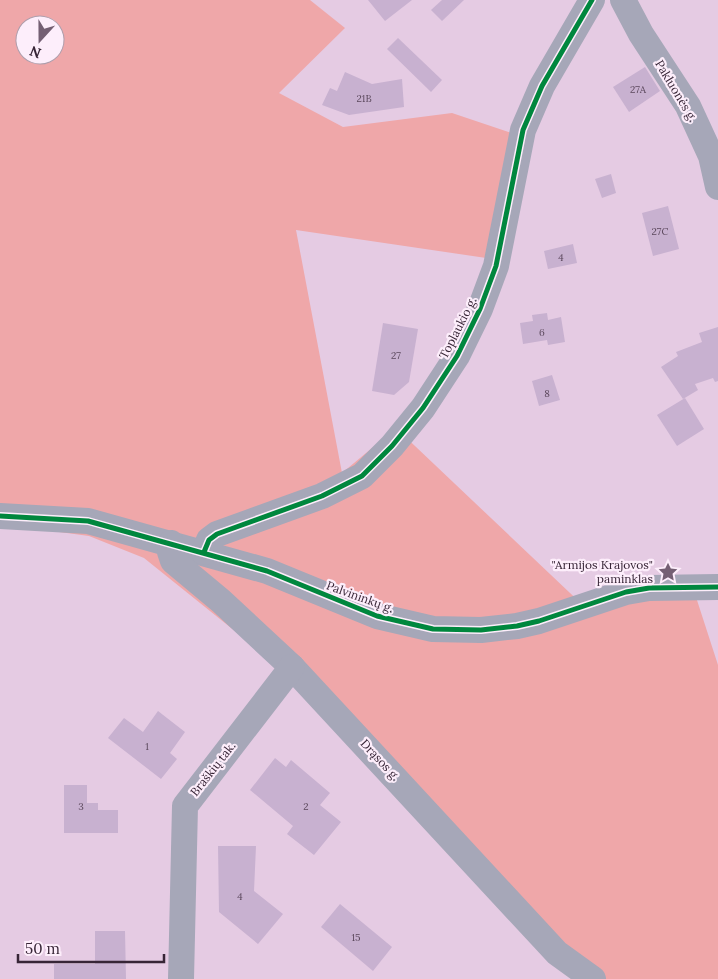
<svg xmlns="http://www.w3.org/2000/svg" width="718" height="979" viewBox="0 0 718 979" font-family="Lora,serif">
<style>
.green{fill:#efa7a9;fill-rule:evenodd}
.building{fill:#c8b1d0}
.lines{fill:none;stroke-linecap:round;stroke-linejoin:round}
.minor{stroke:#a6a7b8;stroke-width:26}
.cycleway-casing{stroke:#fdeefb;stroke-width:8}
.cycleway{stroke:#00873e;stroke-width:5}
.labels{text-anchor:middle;stroke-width:4.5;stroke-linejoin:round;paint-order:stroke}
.number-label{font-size:10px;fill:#5b485c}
.street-label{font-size:12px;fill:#372536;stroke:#fdeefb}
.poi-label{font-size:12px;fill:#372536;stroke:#fdeefb;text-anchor:end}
</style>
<rect width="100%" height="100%" fill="#e5cbe3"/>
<!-- green -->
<path class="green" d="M 0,0 L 310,0 L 345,28 L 279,93 L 343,127 L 452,113 L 520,136 L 493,259 L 296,230 L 342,473 L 396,428 L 589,611 L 638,600 L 695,594 L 718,665 L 718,979 L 579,979 L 277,665 L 144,558 L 89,536 L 0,524 ZM 25,25 L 55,25 L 55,55 L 25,55 Z"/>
<!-- building -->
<g class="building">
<polygon points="368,0 412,0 385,21"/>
<polygon points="442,0 464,0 442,21 431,10"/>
<polygon points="398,38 442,80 431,92 387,49"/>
<polygon points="645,67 660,91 629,112 613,87"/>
<polygon points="345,72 372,84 402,79 404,107 349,115 322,105 330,88 337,91"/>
<polygon points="611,174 616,193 602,198 595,179"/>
<polygon points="668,206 679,249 653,256 642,213"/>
<polygon points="573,244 577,263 548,269 544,251"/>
<polygon points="547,313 548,320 561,317 565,342 548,345 547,340 523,344 520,323 533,321 532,315"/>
<polygon points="383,323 418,329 409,382 394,395 372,391"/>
<polygon points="718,327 718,381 715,382 713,378 695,384 698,390 683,399 661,367 678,356 676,352 702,342 699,333"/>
<polygon points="552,375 560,400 539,406 532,381"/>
<polygon points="685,398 704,429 677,446 657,415"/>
<polygon points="158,711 185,732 170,753 177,759 161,779 108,738 124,718 143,732"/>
<polygon points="275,758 286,767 291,760 330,793 320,805 341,822 314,855 287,834 293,826 250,790"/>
<polygon points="64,785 87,785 87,803 98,803 98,810 118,810 118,833 64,833"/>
<polygon points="218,846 256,846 254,891 283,914 258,944 219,912"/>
<polygon points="340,904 392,947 373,971 321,927"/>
<polygon points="95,931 125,931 126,979 54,979 54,964 95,964"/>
</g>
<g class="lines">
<!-- minor -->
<g class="minor">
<polyline points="623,0 641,34 688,106 711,156 718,187"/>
<polyline points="0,516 88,521 267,571 377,616 433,629 481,630 517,626 539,621 626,592 649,588 718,587"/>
<polyline points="171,543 170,552 173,561 221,601 292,667 557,953 593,979"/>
<polyline points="204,552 209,540 217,534 322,496 362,476 392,446 423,408 457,356 480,309 496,266 523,130 542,86 592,0"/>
<polyline points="181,979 185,806 292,667"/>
</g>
<defs>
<g id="cycleway">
<polyline points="0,516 88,521 267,571 377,616 433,629 481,630 517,626 539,621 626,592 649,588 718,587"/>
<polyline points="204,552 209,540 217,534 322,496 362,476 392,446 423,408 457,356 480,309 496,266 523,130 542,86 592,0"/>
</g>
</defs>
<!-- cycleway casing -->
<use href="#cycleway" class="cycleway-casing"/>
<!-- cycleway -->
<use href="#cycleway" class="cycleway"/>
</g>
<!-- icons -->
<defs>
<symbol id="sight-bare" viewBox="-9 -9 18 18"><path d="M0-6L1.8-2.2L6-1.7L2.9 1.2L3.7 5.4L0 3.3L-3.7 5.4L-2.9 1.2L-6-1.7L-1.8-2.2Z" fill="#745f73" stroke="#fdeefb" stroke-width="2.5" paint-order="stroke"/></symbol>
</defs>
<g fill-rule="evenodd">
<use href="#sight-bare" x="654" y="558" width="28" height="28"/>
</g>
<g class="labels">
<!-- number labels -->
<g class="number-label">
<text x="638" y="93">27A</text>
<text x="364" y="102">21B</text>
<text x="660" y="235">27C</text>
<text x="561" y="261">4</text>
<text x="542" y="336">6</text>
<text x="396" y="359">27</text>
<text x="547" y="397">8</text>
<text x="147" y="750">1</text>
<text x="81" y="810">3</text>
<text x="306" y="810">2</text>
<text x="240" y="900">4</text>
<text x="356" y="941">15</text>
</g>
<!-- street labels -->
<g class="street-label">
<text transform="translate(676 91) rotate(59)" y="4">Pakluonės g.</text>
<text transform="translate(458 328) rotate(-63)" y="4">Toplaukio g.</text>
<text transform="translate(360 597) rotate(20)" y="4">Palvininkų g.</text>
<text transform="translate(380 760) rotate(47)" y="4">Drąsos g.</text>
<text transform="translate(213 769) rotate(-52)" y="4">Braškių tak.</text>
</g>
<!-- poi labels -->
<g class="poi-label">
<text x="653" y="569">"Armijos Krajovos"<tspan x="653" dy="14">paminklas</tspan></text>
</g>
</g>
<!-- north arrow -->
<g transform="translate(40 40) rotate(201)"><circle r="24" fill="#fdeefb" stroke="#ae9eac"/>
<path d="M0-4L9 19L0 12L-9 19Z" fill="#745f73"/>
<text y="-8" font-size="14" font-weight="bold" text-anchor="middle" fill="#372536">N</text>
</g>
<!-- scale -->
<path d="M18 954v8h146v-8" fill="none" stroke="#372536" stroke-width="2.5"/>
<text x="25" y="954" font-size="15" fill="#372536" stroke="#fdeefb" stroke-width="4" paint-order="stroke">50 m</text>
</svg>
